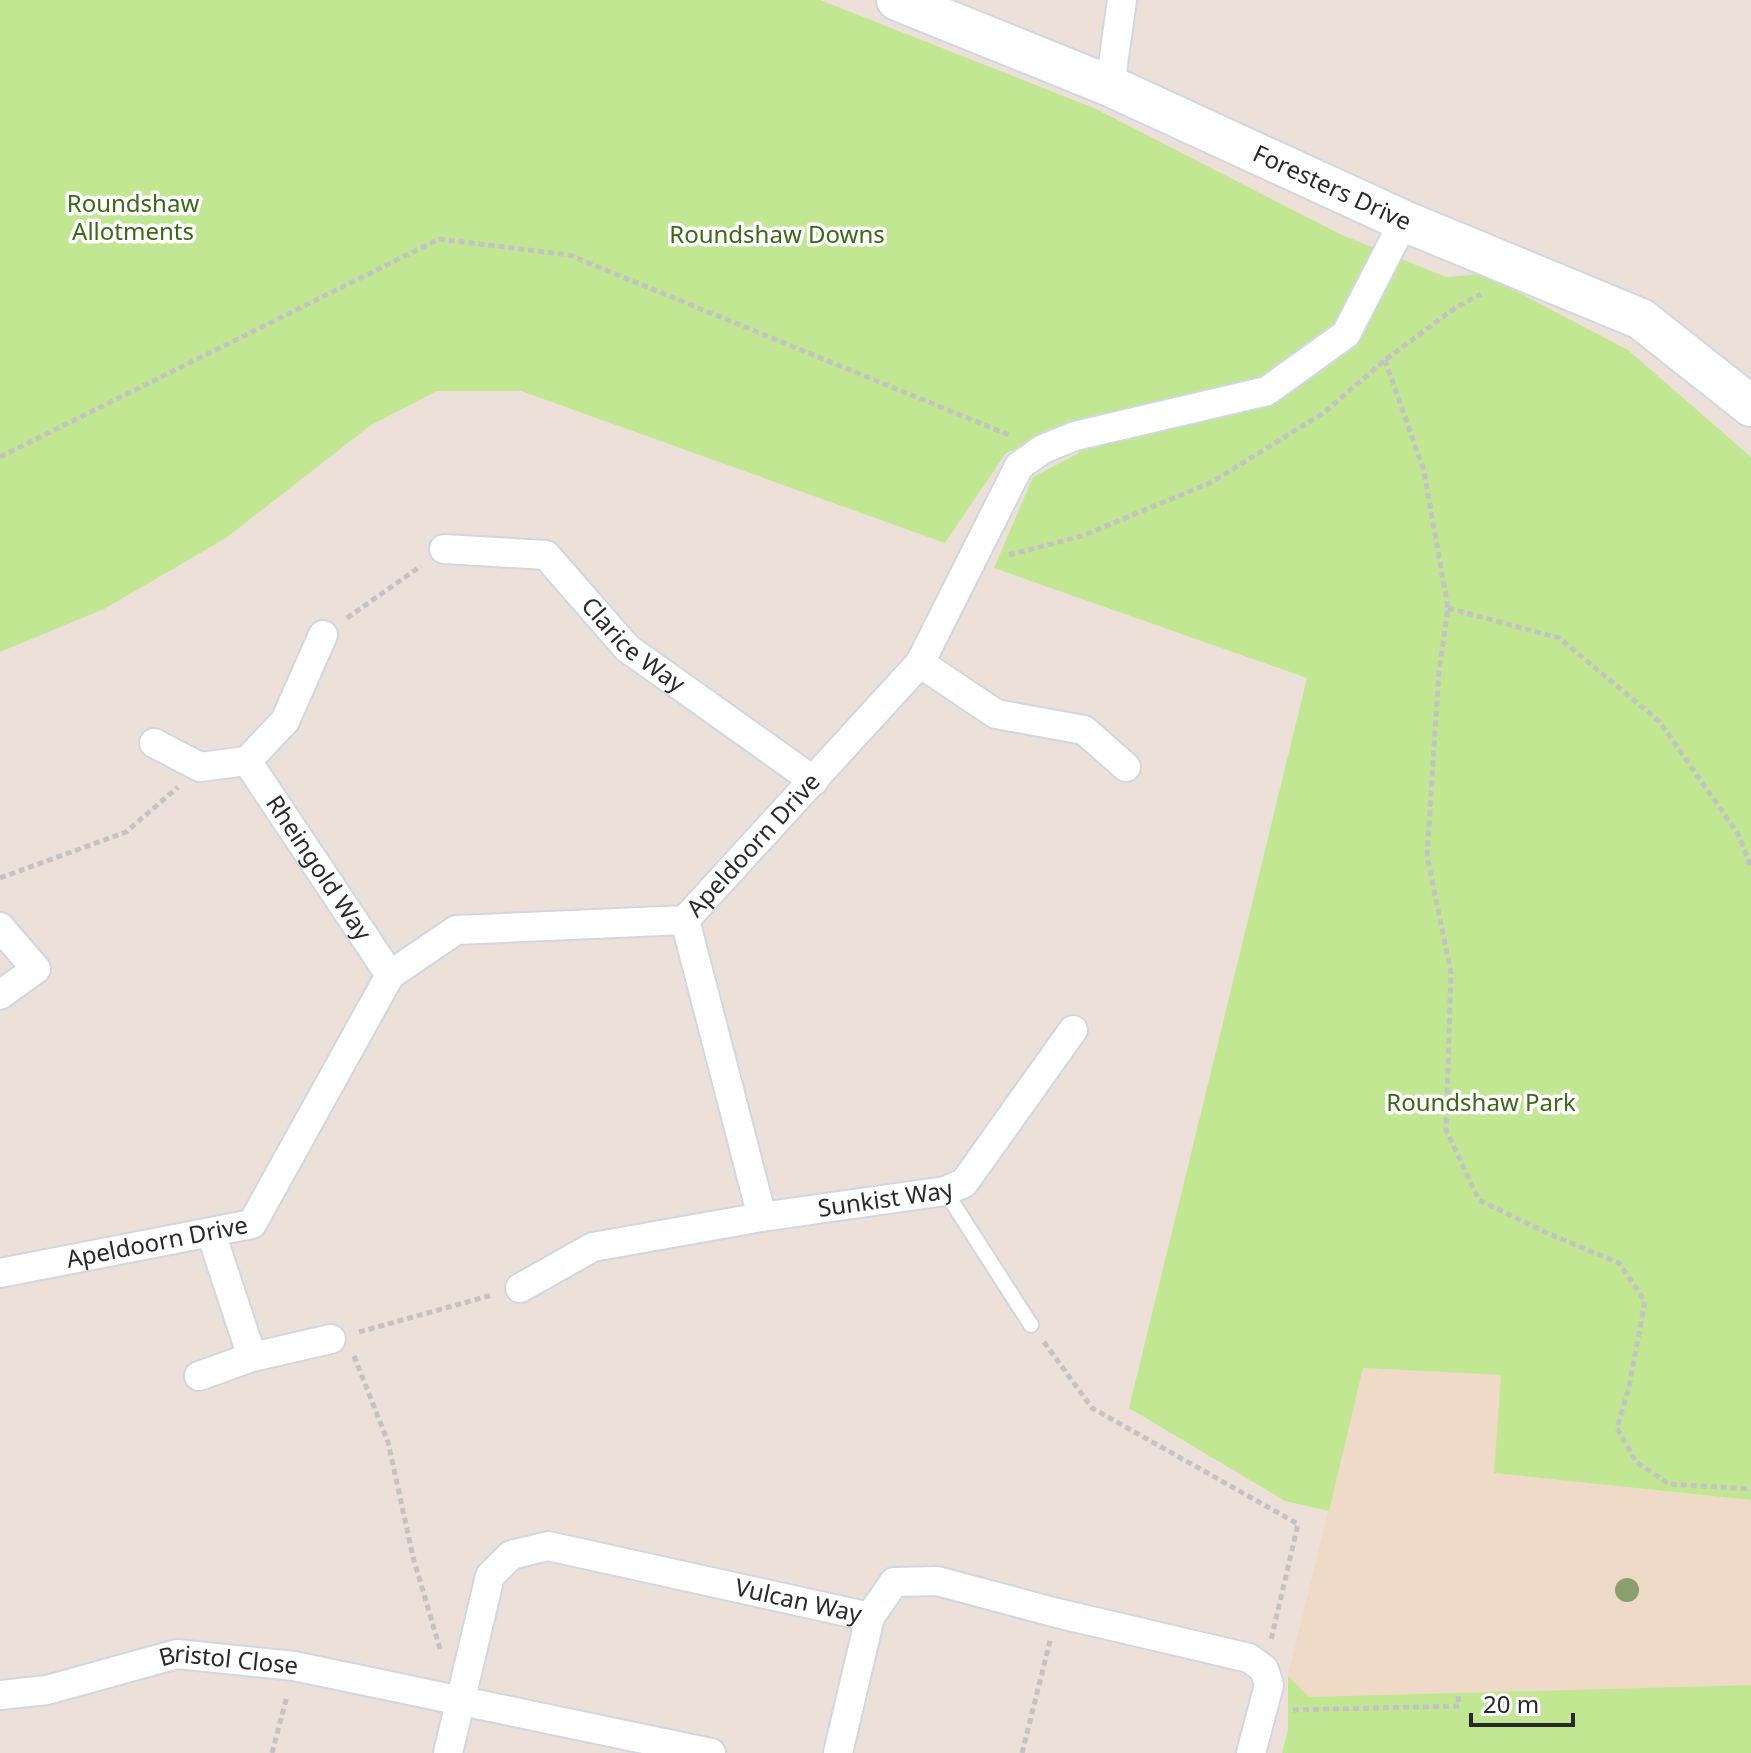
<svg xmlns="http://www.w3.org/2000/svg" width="1751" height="1753" viewBox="0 0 1751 1753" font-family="'Noto Sans',sans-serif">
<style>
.education{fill:#efd9c7}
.green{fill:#c2e792}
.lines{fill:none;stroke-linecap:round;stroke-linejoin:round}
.service-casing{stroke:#ced7e3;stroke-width:18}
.minor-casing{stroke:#ced7e3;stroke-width:32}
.secondary-casing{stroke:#ced7e3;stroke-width:44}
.path{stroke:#c3c3c3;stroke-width:5;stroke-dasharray:6 4;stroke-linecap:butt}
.service{stroke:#fff;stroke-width:14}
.minor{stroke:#fff;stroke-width:28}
.secondary{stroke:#fff;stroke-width:40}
.tree{fill:#8a9f6d}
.labels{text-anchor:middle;stroke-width:7;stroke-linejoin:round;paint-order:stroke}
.street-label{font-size:24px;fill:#292929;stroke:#fff}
.park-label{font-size:24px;fill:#3a6915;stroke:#fff}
</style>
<rect width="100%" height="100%" fill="#ece0d9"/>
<!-- education -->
<polygon class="education" points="1363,1368 1502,1375 1494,1473 1751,1500 1751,1685 1308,1697 1288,1676"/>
<!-- green -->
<g class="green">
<polygon points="0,0 820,0 1094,108 1342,235 1446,277 1483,274 1628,350 1751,457 1751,1500 1494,1473 1501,1375 1363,1368 1329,1511 1285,1501 1129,1408 1307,678 994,568 1033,477 1079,453 1077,451 1044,437 1006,453 945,543 521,391 437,391 371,425 226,538 104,609 0,652"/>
<polygon points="1288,1676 1309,1697 1751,1685 1751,1753 1282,1753 1288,1730"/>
</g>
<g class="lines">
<defs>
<polyline id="service" points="945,1191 1031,1325"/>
<g id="minor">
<polyline points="1110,86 1122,0"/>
<path id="s1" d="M 444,549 L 546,555 L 627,648 L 814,781"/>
<polyline points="920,663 996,714 1084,730 1126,767"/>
<path id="s2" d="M 154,743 L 200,767 L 247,761 L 390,975"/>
<polyline points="247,761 285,721 323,635"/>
<polyline points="685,920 762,1217"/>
<polyline points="0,927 36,969 0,995"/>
<polyline points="211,1233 252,1357"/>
<path id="s3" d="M 0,1273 L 252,1224 L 390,975 L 456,930 L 685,920 L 920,663 L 1019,466 L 1043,449 L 1075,436 L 1267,391 L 1346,334 L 1404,221"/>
<path id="s4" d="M 520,1288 L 593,1247 L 762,1217 L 945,1191 L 964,1183 L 1073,1030"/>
<polyline points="199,1376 252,1357 331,1339"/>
<path id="s5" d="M 0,1695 L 47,1690 L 177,1654 L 294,1666 L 711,1753"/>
<path id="s6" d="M 448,1753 L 490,1576 L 511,1555 L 548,1546 L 870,1617 L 894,1582 L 937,1581 L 1057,1613 L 1249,1658 L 1264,1669 L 1269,1685 L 1251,1753"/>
<polyline points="838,1753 870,1617"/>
</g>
<g id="secondary">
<path id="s7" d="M 897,0 L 1110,86 L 1404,221 L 1641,319 L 1751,406"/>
</g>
</defs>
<!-- service casing -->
<use href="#service" class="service-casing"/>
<!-- minor casing -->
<use href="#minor" class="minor-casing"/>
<!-- secondary casing -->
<use href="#secondary" class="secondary-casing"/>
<!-- path -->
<g class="path">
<polyline points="1385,360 1424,471 1448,608 1439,671 1427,856 1451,973 1446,1130 1479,1200 1547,1233 1619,1263 1645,1301 1629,1387 1617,1428 1636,1462 1669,1484 1751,1489"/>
<polyline points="0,457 439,239 569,255 1009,435"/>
<polyline points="1009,555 1082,536 1212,482 1325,412 1385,360 1455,308 1481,294"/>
<polyline points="1448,608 1559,638 1659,721 1738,834 1751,867"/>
<polyline points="347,618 421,566"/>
<polyline points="0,878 126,832 178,787"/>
<polyline points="359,1332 492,1295"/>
<polyline points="1044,1342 1092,1408 1298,1524 1271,1640"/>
<polyline points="354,1356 388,1442 413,1557 440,1649"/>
<polyline points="1293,1710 1459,1706 1458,1693"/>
<polyline points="272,1753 287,1696"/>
<polyline points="1022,1753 1050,1641"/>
</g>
<!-- service -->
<use href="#service" class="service"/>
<!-- minor -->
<use href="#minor" class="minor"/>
<!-- secondary -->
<use href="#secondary" class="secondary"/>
</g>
<!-- trees -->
<circle class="tree" cx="1627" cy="1590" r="12"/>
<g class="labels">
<!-- street labels -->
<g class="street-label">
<text dy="8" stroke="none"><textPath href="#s7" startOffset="474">Foresters Drive</textPath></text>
<text dy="8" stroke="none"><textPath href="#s1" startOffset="228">Clarice Way</textPath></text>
<text dy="8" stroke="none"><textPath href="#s3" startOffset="952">Apeldoorn Drive</textPath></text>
<text dy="8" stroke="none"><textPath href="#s2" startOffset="228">Rheingold Way</textPath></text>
<text dy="8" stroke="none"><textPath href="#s4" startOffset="380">Sunkist Way</textPath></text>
<text dy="8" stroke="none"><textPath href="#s3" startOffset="160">Apeldoorn Drive</textPath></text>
<text dy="8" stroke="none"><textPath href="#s6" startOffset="506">Vulcan Way</textPath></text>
<text dy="8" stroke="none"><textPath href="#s5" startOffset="234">Bristol Close</textPath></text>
</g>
<!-- park labels -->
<g class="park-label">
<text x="133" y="212">Roundshaw<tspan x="133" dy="28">Allotments</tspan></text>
<text x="777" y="243">Roundshaw Downs</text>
<text x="1481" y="1111">Roundshaw Park</text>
</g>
</g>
<!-- scale -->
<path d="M1471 1713v12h102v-12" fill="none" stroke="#292929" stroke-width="4"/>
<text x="1483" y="1713" font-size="24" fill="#292929" stroke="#ffffff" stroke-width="6" paint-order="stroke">20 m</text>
</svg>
